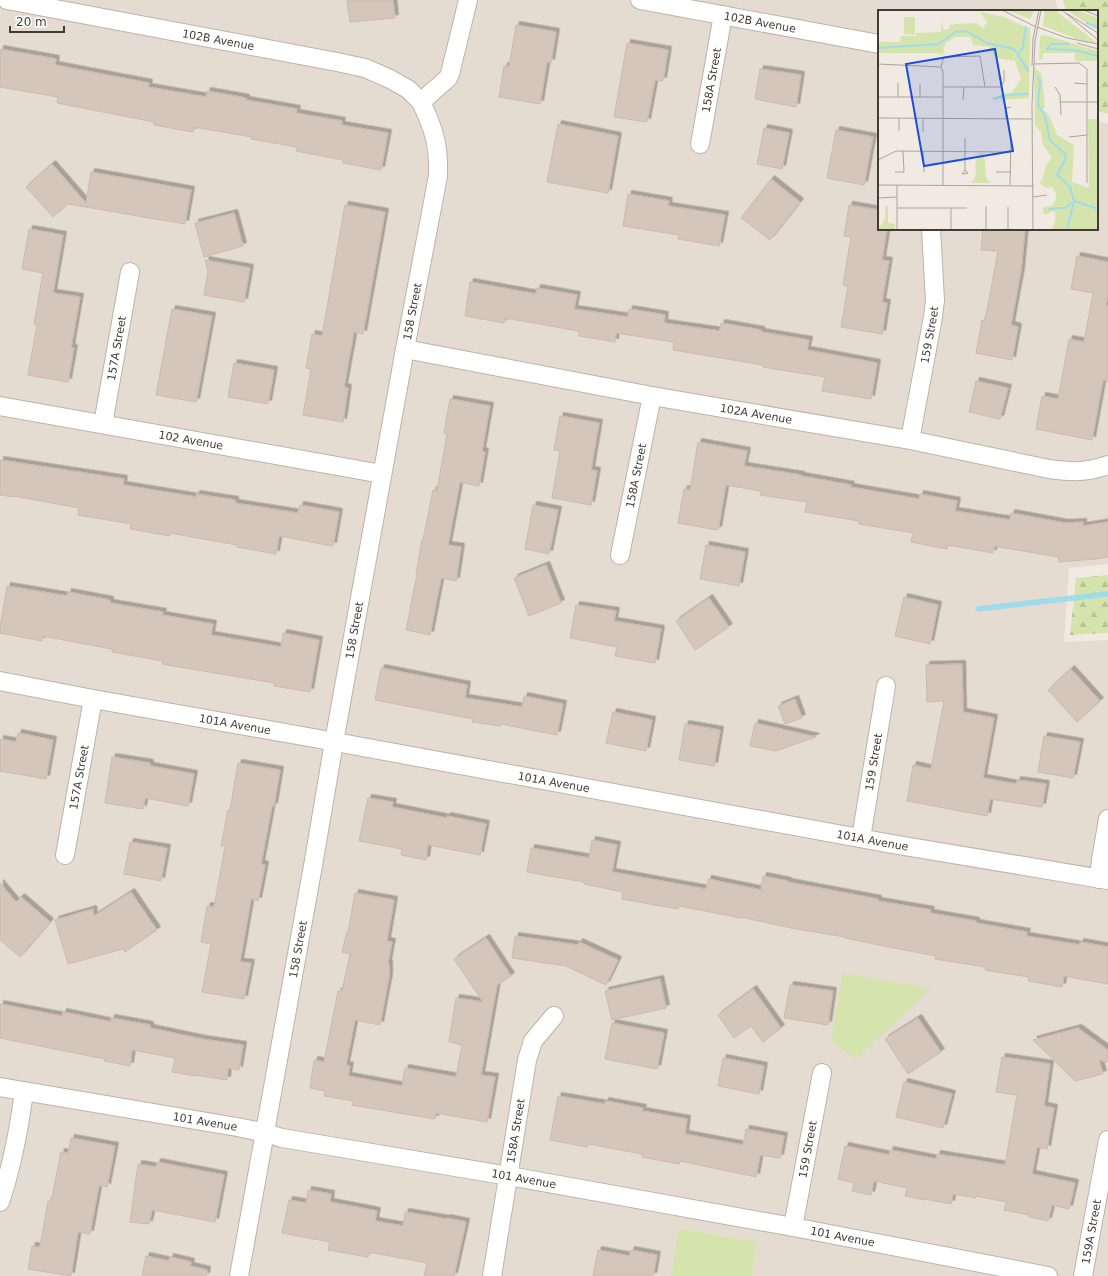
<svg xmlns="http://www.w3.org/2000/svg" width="1108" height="1276" viewBox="0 0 1108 1276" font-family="'DejaVu Sans',sans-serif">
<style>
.residential{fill:#e4dbd1}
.forest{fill:url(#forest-firs)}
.park{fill:#d5e4ac}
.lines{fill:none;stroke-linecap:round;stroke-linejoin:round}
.stream{stroke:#a0dbec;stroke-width:5.5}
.building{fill:#d5c6bc;stroke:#ccbaac;filter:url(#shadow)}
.minor-casing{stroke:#beb3a9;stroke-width:20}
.minor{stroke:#fff;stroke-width:18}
.labels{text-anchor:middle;stroke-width:3;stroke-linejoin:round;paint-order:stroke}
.street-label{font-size:11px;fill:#423a33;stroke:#fff}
.inset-river{fill:none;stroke:#a0dbec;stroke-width:2}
.inset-road{fill:none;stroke:#aba49d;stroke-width:1}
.view{fill:#1d4ed8;fill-opacity:0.15;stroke:#1d4ed8;stroke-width:2}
.inset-edge{fill:none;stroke:#423a33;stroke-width:2}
</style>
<defs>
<pattern id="forest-firs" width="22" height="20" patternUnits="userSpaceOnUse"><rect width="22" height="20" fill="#d5e4ac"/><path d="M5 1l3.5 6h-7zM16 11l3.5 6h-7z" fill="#b8c494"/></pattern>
<filter id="shadow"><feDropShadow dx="3.5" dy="-3.5" stdDeviation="0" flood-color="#0004"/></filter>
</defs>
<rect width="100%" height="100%" fill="#f1eae3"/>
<!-- residential -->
<polygon class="residential" points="0,0 1056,0 1058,11 879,11 879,229 1097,229 1097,121 1108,124 1108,564 1069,568 1064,642 1108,640 1108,1276 752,1276 757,1242 680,1228 671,1276 0,1276"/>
<!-- forest -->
<g class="forest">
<polygon points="1063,0 1108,0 1108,114 1097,111 1097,11 1066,11"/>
<polygon points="1108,575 1108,633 1070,635 1076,578"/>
</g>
<!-- park -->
<g class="park">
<polygon points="843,973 930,989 856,1059 831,1041"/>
<polygon points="679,1228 757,1242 752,1276 671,1276"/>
</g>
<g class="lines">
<!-- stream -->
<polyline class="stream" points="978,609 1108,594"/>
</g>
<!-- building -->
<g class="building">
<polygon points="347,0 393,0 395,18 350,22"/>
<polygon points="516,25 556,32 551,63 547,62 540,104 499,97 504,66 509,67"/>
<polygon points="627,43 668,50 663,81 655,80 647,122 614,117"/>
<polygon points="0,49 56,59 55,65 149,83 148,87 206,97 207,91 246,98 246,100 297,109 296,113 342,121 341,125 388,133 381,170 343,163 343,160 296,151 297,147 251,139 252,137 194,127 193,132 154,125 154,122 57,103 58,97 0,87"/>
<polygon points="760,69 801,75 796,107 755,99"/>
<polygon points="558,124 618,136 608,193 547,182"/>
<polygon points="764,128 789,133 782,169 757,164"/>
<polygon points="836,130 873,137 864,185 827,178"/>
<polygon points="52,164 86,203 91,172 191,190 185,224 68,204 53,217 26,187"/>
<polygon points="771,179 800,202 770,240 741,218"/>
<polygon points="628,194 669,201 668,206 725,215 719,246 678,239 679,235 623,226"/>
<polygon points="345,205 385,212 363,334 354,332 344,387 348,388 343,422 303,415 311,369 306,368 312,334 322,336"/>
<polygon points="849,205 879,210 879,229 887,229 882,260 889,261 882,302 887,303 882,334 841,327 848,286 843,285 851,237 844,236"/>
<polygon points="234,213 243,246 204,257 195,223"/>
<polygon points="29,229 63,235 53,293 80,297 71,348 74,348 68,382 28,375 37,325 34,324 43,273 22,269"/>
<polygon points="983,229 1025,229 1021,271 1011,325 1018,327 1012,360 976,353 982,320 985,321 998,251 981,250"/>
<polygon points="1077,256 1108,262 1108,292 1106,306 1108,306 1108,381 1103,380 1092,440 1036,429 1042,396 1058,399 1069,339 1084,342 1093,293 1071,289"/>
<polygon points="205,260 250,268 244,302 204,295 208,271"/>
<polygon points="470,282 536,294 537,288 577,295 574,309 628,317 629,309 665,315 664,323 720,331 721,323 761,330 761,332 809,340 807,350 877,363 871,399 822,391 825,377 763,367 763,365 673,350 674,342 616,333 615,342 579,336 579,331 505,318 504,323 465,316"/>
<polygon points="172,309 212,316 196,402 156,395"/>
<polygon points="234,363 274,370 268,404 228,397"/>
<polygon points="976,381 1008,388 1000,419 969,412"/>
<polygon points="450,399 490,406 482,451 485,452 479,486 460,482 448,545 461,547 456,581 441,578 430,635 406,630 417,574 416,574 422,540 423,540 433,490 437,491 447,434 444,433"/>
<polygon points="560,416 599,423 591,470 597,471 591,505 552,498 560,451 554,450"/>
<polygon points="698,442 747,451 744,466 801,475 801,476 851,485 850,487 919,499 920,494 957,501 955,511 1010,520 1011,513 1065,523 1083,522 1083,526 1108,522 1108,557 1096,559 1059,562 1058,557 994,546 993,553 948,545 947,549 911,542 913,533 859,524 859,521 805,512 807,502 760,495 761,491 726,485 718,530 678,523 684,489 690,490"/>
<polygon points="0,460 124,479 123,485 196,497 196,494 235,500 235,503 298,513 300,505 339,512 333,546 279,536 276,554 237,547 237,545 170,533 170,536 130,529 131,524 78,515 79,508 14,496 14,497 0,495"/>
<polygon points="533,505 558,510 549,554 525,549"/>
<polygon points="706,545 745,552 739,586 700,579"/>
<polygon points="546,565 561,603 529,616 514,578"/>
<polygon points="7,586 67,596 68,592 110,600 110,603 163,612 162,615 213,624 211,635 281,647 283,633 319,640 310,692 274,686 274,683 162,664 163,661 112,652 112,649 42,636 42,641 0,633 0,627"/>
<polygon points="904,597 938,605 930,644 895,636"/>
<polygon points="709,598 729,627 695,650 676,621"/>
<polygon points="576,605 616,611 614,621 661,629 655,663 615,656 617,647 570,638"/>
<polygon points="962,664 963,712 994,718 983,778 1016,784 1017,780 1046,784 1042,807 990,799 987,816 907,801 913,765 931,769 944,701 927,702 926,665"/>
<polygon points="381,668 467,685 465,698 522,707 524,696 563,704 557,735 501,724 501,726 472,722 473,719 375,700"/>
<polygon points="1071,669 1100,701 1077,722 1048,690"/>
<polygon points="795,699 802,718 785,724 778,706"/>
<polygon points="613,712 652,720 646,751 606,743"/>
<polygon points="755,723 816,737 776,751 750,746"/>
<polygon points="685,724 720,730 714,766 679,760"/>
<polygon points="18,733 53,740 46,779 0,771 0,739 16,742"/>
<polygon points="1044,736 1080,742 1073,778 1038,772"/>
<polygon points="112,757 150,763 150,766 194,774 188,806 145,798 143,809 105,803"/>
<polygon points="238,763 280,770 274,806 272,806 261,864 265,865 258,901 251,899 240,962 251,963 244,999 202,992 211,944 201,942 207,906 214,907 225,846 221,846 228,810 230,810"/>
<polygon points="368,798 393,802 392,807 447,818 447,816 486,824 480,855 428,845 426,860 401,855 402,849 359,841"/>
<polygon points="592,840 617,845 612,872 706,889 708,879 761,890 763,876 788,881 788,882 878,899 878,901 931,910 930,913 976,921 976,923 1027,932 1026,936 1080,945 1080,942 1108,947 1108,984 1064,976 1062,987 1028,981 1029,977 985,970 986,967 935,959 936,956 889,947 845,938 845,937 791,928 741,917 741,918 679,906 678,909 622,899 623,892 584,884 584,882 527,872 531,848 589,858"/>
<polygon points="130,842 167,848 161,881 124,874"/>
<polygon points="0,883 16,902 21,897 50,922 20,957 0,940"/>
<polygon points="131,892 157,930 125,952 123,949 68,964 55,920 93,909 94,916"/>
<polygon points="355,893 394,900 387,941 392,942 388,963 389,964 389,977 380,1025 355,1020 346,1065 350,1066 348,1076 402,1086 405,1068 456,1077 462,1045 449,1042 456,998 483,1002 454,959 486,938 511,976 497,985 481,1075 495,1077 487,1122 436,1113 435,1119 352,1105 353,1101 324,1096 325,1091 310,1088 314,1060 324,1062 338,991 342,991 350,954 342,952 347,932 348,932"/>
<polygon points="515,936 578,945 579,942 618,960 606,985 566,966 512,958"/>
<polygon points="660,979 666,1008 612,1020 605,991"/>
<polygon points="790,985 833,991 828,1025 784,1018"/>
<polygon points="753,989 781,1028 763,1042 751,1026 734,1038 718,1015"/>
<polygon points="0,1004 62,1016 63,1012 111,1022 111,1018 150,1025 150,1028 202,1039 243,1045 239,1070 228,1068 227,1080 195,1075 195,1076 172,1072 175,1058 132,1050 130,1066 104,1061 105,1059 0,1038"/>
<polygon points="918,1018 941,1052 908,1074 885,1039"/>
<polygon points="612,1023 664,1033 657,1069 605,1059"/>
<polygon points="1078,1028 1108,1050 1108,1062 1099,1060 1103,1074 1075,1081 1033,1040"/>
<polygon points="1002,1057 1050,1064 1044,1106 1054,1108 1047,1149 1037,1147 1032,1174 1075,1183 1069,1209 1052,1205 1048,1221 1029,1217 1029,1215 1004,1210 1006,1202 976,1196 976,1198 953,1194 951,1204 925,1199 925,1200 905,1196 907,1188 874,1181 871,1195 852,1191 854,1183 838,1179 845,1146 889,1155 890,1150 936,1159 937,1154 1005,1165 1017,1095 996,1092"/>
<polygon points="723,1058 764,1066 759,1094 718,1086"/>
<polygon points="904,1082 952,1094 943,1128 896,1117"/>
<polygon points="558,1096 605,1104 605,1101 643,1108 642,1111 687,1119 685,1134 743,1145 746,1129 784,1136 780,1158 760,1155 756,1177 680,1161 679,1164 642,1157 642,1154 588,1144 587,1147 550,1140"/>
<polygon points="71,1138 115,1146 107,1187 99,1185 90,1234 78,1232 71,1276 28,1269 32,1246 40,1247 48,1201 51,1202 61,1152 68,1153"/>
<polygon points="157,1162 224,1175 215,1222 152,1210 149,1224 130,1222 138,1164 156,1167"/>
<polygon points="308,1190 331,1194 330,1202 377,1211 375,1221 403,1226 405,1212 447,1219 447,1218 466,1222 454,1276 424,1276 427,1263 369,1252 368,1257 328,1250 330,1242 282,1233 289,1200 306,1203"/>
<polygon points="598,1250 629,1256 631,1250 657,1255 653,1276 593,1276"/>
<polygon points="146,1256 169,1261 170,1257 191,1262 190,1266 207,1270 206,1276 142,1276"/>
</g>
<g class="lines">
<defs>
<g id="minor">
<path id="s1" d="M 7,0 L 337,62 L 365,68 L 390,79 L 408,89 L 421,102"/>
<path id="s2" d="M 640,0 L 879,44"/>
<path id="s3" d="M 700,144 L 723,15"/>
<path id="s4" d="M 405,349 L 652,396 L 910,440 L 1049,469 C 1072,472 1085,473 1108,465"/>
<path id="s5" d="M 0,406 L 382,474"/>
<path id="s6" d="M 103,424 L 130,272"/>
<path id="s7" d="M 910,440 L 933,317 L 935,300 L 931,229"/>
<path id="s8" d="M 620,555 L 652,396"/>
<path id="s9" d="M 0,681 L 93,699 L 308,737 L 892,844 L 1108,880"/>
<path id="s10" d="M 861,838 L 886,686"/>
<path id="s11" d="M 65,855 L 93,699"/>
<polyline points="1099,879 1101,860 1108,819"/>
<path id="s12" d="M 0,1087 L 237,1127 L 266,1133 L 282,1138 L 509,1176 L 793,1227 L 1048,1276"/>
<path d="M 0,1202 C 12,1167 19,1129 24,1092"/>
<path id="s13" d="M 793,1227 L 822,1073"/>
<path id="s14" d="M 239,1276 L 314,860 L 334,742 L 405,349 L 438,176 C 439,145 434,129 421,102 L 448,78 L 450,74 L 468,0"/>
<path id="s15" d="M 492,1276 L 527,1060 L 533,1041 L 554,1016"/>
<path id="s16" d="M 1083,1276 L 1108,1140"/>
</g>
</defs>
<!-- minor casing -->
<use href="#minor" class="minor-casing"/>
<!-- minor -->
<use href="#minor" class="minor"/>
</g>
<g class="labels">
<!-- street labels -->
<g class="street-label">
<text dy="4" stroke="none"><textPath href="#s2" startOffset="122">102B Avenue</textPath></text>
<text dy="4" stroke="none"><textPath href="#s1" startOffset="215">102B Avenue</textPath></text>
<text dy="4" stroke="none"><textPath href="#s3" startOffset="65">158A Street</textPath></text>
<text dy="4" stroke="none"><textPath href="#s14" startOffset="980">158 Street</textPath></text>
<text dy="4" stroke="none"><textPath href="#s7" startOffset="107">159 Street</textPath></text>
<text dy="4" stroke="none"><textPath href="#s6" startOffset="77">157A Street</textPath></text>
<text dy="4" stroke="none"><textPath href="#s4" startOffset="357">102A Avenue</textPath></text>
<text dy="4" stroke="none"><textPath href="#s5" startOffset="194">102 Avenue</textPath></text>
<text dy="4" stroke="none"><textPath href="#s8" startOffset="81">158A Street</textPath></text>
<text dy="4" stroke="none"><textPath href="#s14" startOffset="656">158 Street</textPath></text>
<text dy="4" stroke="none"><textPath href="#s9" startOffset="239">101A Avenue</textPath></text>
<text dy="4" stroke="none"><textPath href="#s10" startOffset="77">159 Street</textPath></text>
<text dy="4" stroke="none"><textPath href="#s11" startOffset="79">157A Street</textPath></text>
<text dy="4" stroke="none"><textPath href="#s9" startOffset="563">101A Avenue</textPath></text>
<text dy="4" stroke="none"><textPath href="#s9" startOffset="887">101A Avenue</textPath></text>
<text dy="4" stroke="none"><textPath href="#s14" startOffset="332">158 Street</textPath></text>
<text dy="4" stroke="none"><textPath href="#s12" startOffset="208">101 Avenue</textPath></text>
<text dy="4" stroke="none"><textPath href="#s15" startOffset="147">158A Street</textPath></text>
<text dy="4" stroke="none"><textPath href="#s13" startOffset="79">159 Street</textPath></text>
<text dy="4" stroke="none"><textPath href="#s12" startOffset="532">101 Avenue</textPath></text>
<text dy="4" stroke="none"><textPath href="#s16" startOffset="45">159A Street</textPath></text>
<text dy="4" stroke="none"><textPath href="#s12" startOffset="856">101 Avenue</textPath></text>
</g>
</g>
<!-- overview -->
<g transform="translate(878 10)">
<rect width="220" height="220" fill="#f1eae3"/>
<path d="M 129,0 L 157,0 L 152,9 ZM 167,0 L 177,0 L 219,33 L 202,30 L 165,16 ZM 189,0 L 199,0 L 220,8 L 220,21 ZM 167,25 L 220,41 L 220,51 L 197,51 L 197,43 L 165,43 L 164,50 L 161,49 L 162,26 Z" fill="#d5e4ac"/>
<path d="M 102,2 L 126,7 L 152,19 L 151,88 L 123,90 L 122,85 L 134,82 L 143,69 L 137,51 L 117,48 L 112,37 L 95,35 L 92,27 L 78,27 L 67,33 L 65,45 L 60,43 L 0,43 L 0,32 L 22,32 L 23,26 L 38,26 L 38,23 L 63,22 L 64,8 L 65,20 L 71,19 L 72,15 L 78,14 L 98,13 L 105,18 L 109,12 ZM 156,57 L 163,63 L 165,76 L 167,98 L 164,99 L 171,105 L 179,125 L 196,135 L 194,172 L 210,178 L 214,173 L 220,220 L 173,220 L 180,206 L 179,203 L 175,201 L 168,205 L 165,203 L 165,197 L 174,196 L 180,186 L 174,177 L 168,178 L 161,172 L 164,170 L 168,155 L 174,148 L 165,135 L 163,122 L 157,115 Z" fill="#d5e4ac"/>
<path d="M 26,7 L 37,7 L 37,25 L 26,24 ZM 210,109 L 220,109 L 220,220 L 177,220 L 178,179 L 211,179 ZM 100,143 L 106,143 L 108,167 L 112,173 L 94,173 L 98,165 L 97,155 ZM 7,196 L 10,196 L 10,213 L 17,214 L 17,220 L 0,220 L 7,208 Z" fill="#d5e4ac"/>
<path class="inset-river" d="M 208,13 L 220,17M 191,34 L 173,34 L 169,39 L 196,40 L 220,46M 0,38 L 60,34 L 78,22 L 88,21 L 109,33 L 136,39 L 151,62M 141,44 L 145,37 L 148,16M 159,67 L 162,71 L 160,95 L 167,106 L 172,130 L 187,144 L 188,148 L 179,165 L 192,177 L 196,191 L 189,220M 115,89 L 130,85 L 150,84M 196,191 L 220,199M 170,199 L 187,198 L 194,193"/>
<path class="inset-road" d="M 13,0 L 106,0M 124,0 L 158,17M 184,0 L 220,30M 206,0 L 220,6M 188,3 L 220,23M 159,17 L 189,28 L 220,34M 199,33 L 220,39M 0,54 L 63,57M 156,54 L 201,53 L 209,59 L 209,173M 154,56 L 155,29 L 161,0M 196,73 L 209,74M 42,74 L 42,87M 65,77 L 122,77 L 126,72 L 126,60M 177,77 L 182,85 L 183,105M 0,87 L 65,87M 20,87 L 20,73M 85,90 L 86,77M 182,92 L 220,92M 0,108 L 154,109M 128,109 L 128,98 L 133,97M 21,121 L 21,108M 45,122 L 45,109M 191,127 L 209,125M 87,128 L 87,160 L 84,164 L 90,163 L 87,160M 45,141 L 46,162M 0,150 L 18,141 L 133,142M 17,162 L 26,162 L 25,141M 118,162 L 133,162M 0,175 L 156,176M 65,175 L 65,62 L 63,57 L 66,47 L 102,46 L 107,77M 132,175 L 133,129M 155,187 L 169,185M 0,188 L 19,187M 130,197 L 130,220M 19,198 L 89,198M 19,220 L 19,175M 73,220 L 73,198M 108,220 L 108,196M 155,220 L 154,95 L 157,31 L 163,0"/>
<path class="view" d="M 117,39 L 135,141 L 46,156 L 28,54 Z"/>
<rect width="220" height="220" class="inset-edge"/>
</g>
<!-- scale -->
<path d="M10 26v6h54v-6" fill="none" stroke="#423a33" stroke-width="2"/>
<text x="16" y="26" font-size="12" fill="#423a33" stroke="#ffffff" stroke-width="3" paint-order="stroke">20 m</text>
</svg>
